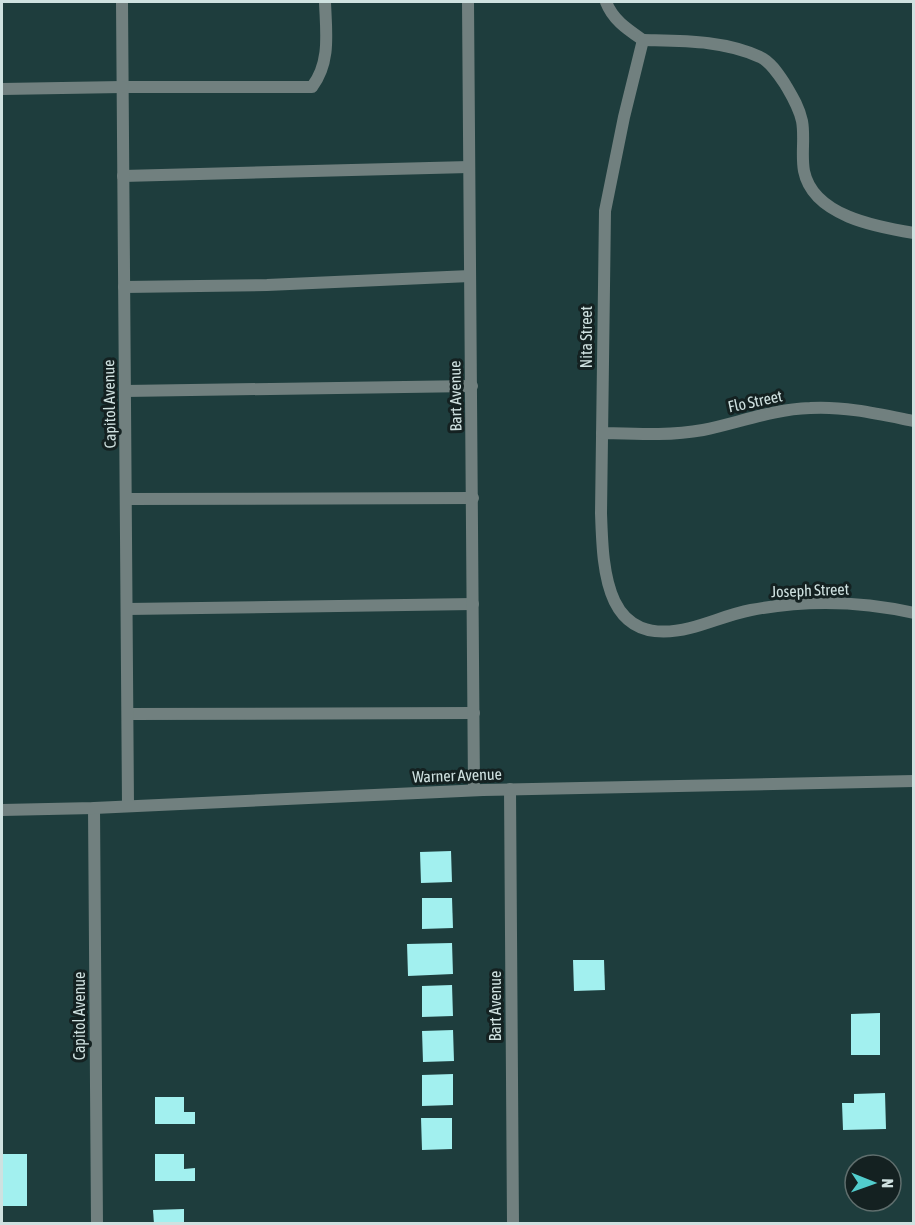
<svg xmlns="http://www.w3.org/2000/svg" width="915" height="1225" viewBox="0 0 915 1225" font-family="'Asap Condensed',sans-serif">
<style>
.building{fill:#a2f0ef}
.lines{fill:none;stroke-linecap:round;stroke-linejoin:round}
.service{stroke:#71807f;stroke-width:12}
.minor{stroke:#71807f;stroke-width:12}
.tertiary{stroke:#71807f;stroke-width:12}
.labels{text-anchor:middle;stroke-width:6;stroke-linejoin:round;paint-order:stroke}
.street-label{font-size:16px;fill:#cfe1e0;stroke:#142121}
</style>
<rect width="100%" height="100%" fill="#1e3d3d"/>
<!-- building -->
<g class="building">
<polygon points="451,851 452,882 421,883 420,852"/>
<polygon points="422,898 452,898 453,928 422,929"/>
<polygon points="452,943 453,974 408,976 407,944"/>
<polygon points="573,960 604,960 605,990 574,991"/>
<polygon points="452,985 453,1016 422,1017 422,986"/>
<polygon points="880,1013 880,1055 851,1055 851,1014"/>
<polygon points="453,1030 454,1061 423,1062 422,1031"/>
<polygon points="453,1074 453,1105 422,1106 422,1075"/>
<polygon points="885,1093 886,1129 843,1130 842,1103 854,1103 854,1094"/>
<polygon points="155,1097 184,1097 184,1112 195,1112 195,1124 155,1124"/>
<polygon points="421,1118 452,1118 452,1149 422,1150"/>
<rect x="2" y="1154" width="25" height="52"/>
<polygon points="155,1154 184,1154 184,1169 195,1168 195,1181 155,1181"/>
<rect x="859" y="1201" width="29" height="4"/>
<polygon points="184,1209 184,1224 154,1224 153,1210"/>
</g>
<g class="lines">
<!-- service -->
<g class="service">
<path d="M 122,87 L 312,87 C 331,62 326,32 325,2"/>
<polyline points="123,176 469,167"/>
<polyline points="124,287 267,285 470,276"/>
<polyline points="125,391 472,386"/>
<polyline points="126,499 473,498"/>
<polyline points="127,609 473,604"/>
<polyline points="128,714 474,713"/>
</g>
<!-- minor -->
<g class="minor">
<polyline points="122,2 128,806"/>
<polyline points="468,2 474,790"/>
<path d="M 606,2 C 613,20 627,29 643,40"/>
<path d="M 643,40 L 624,117 L 605,211 L 601,513 C 603,573 605,649 690,628 C 710,623 730,614 751,610 C 804,600 861,601 914,613"/>
<path d="M 643,40 C 682,41 724,40 760,57 C 770,61 779,75 785,84 C 792,96 799,107 802,121 C 805,137 801,155 804,171 C 813,216 877,227 914,233"/>
<polyline points="2,89 122,87"/>
<path d="M 602,433 C 636,434 670,436 703,430 C 738,423 773,409 810,408 C 845,406 879,414 914,421"/>
<polyline points="510,789 513,1224"/>
<polyline points="94,808 97,1224"/>
</g>
<!-- tertiary -->
<polyline class="tertiary" points="2,810 94,808 483,790 914,781"/>
</g>
<g class="labels">
<!-- street labels -->
<g class="street-label">
<text transform="translate(586 337) rotate(-90)" y="6">Nita Street</text>
<text transform="translate(455 396) rotate(-91)" y="6">Bart Avenue</text>
<text transform="translate(755 401) rotate(-12)" y="6">Flo Street</text>
<text transform="translate(109 404) rotate(-91)" y="6">Capitol Avenue</text>
<text transform="translate(810 590) rotate(-2)" y="6">Joseph Street</text>
<text transform="translate(457 775) rotate(-2)" y="6">Warner Avenue</text>
<text transform="translate(495 1006) rotate(-90)" y="6">Bart Avenue</text>
<text transform="translate(79 1016) rotate(-90)" y="6">Capitol Avenue</text>
</g>
</g>
<!-- border -->
<rect width="915" height="1225" fill="none" stroke="#cfe1e0" stroke-width="6"/>
<!-- north arrow -->
<g transform="translate(873 1183) rotate(91)"><circle r="28" fill="#142121" stroke="#5f6e6d" stroke-width="1.5"/>
<path d="M0-4.5L10 22L0 15L-10 22Z" fill="#52cdcd"/>
<text y="-9" font-size="16" font-weight="bold" text-anchor="middle" fill="#cfe1e0">N</text>
</g>
</svg>
